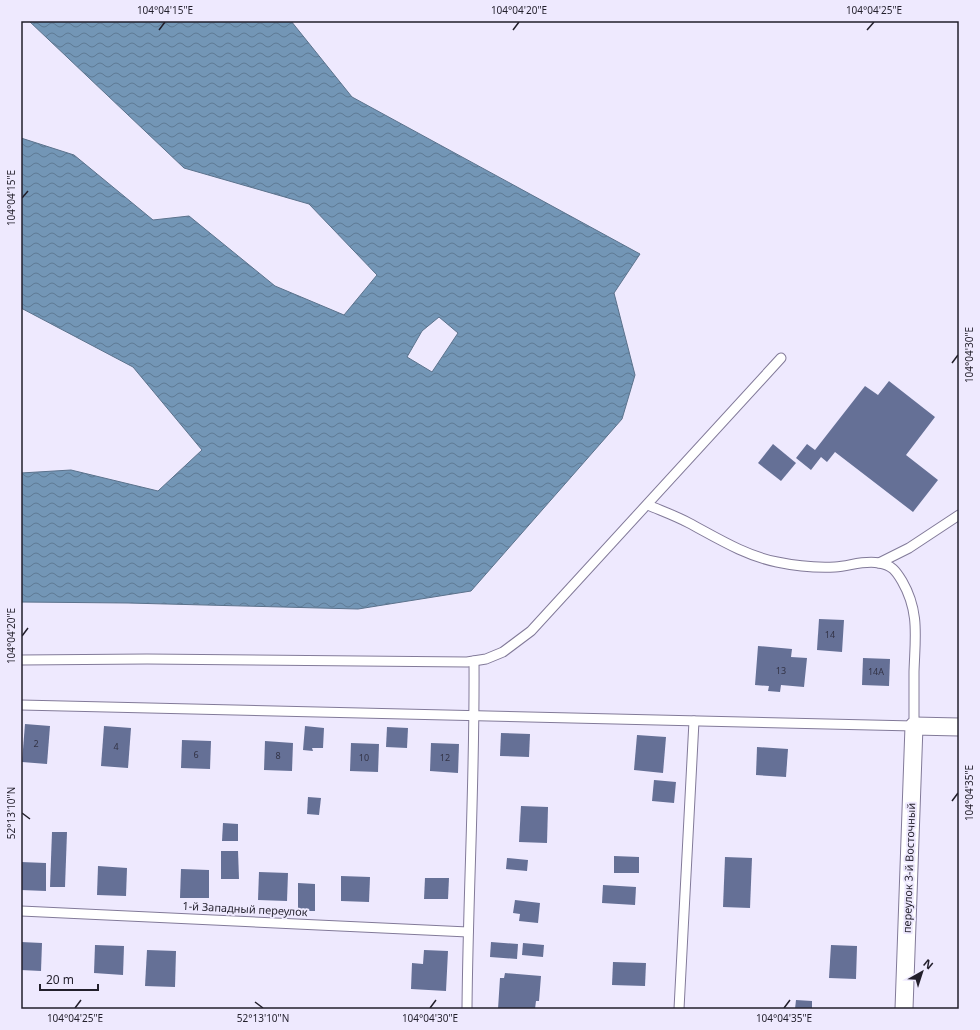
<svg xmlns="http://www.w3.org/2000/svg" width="980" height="1030" viewBox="0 0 980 1030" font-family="'Noto Sans',sans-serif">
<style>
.water{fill:url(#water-waves);stroke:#5b728c;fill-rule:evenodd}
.building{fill:#657096}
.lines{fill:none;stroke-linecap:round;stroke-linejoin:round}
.service-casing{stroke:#827a99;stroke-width:11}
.minor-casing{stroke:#827a99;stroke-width:19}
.service{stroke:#fff;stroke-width:9}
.minor{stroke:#fff;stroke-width:17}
.ticks{fill:none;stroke:#221f2b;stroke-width:1.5}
.labels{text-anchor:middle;stroke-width:4;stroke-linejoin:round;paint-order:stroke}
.number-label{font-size:9px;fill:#333346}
.street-label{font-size:11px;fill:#221f2b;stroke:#eee9fe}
.neatline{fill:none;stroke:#221f2b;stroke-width:1.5}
.ticks-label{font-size:10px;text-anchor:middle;fill:#221f2b}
</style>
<defs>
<pattern id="water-waves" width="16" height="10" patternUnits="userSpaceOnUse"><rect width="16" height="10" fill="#7396b6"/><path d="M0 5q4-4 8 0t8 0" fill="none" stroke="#5e7a94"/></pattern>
</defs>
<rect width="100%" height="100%" fill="#eee9fe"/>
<!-- water -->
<path class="water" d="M 21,21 L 291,21 L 352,97 L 640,254 L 614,293 L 635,375 L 622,419 L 471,591 L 358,609 L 128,603 L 21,602 L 21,473 L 71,470 L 158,491 L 202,450 L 133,367 L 21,308 L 21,138 L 74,155 L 153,220 L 189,216 L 275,286 L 344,315 L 377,275 L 309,204 L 184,168 L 29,21 L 21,22 ZM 439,317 L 458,333 L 432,372 L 407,357 L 422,331 Z"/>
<!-- building -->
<g class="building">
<polygon points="889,381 935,417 906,455 938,480 913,512 835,452 827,462 821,457 811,470 796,458 807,444 815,450 865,386 878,395"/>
<polygon points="773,444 796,463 781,481 758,463"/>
<polygon points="819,619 844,620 842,652 817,650"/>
<polygon points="758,646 792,649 791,657 807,658 804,687 781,685 780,692 768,691 769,686 755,685"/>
<polygon points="863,658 890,659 889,686 862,685"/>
<polygon points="25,724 50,726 47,764 22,762"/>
<polygon points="104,726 131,728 128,768 101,766"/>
<polygon points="305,726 324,728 323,748 312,748 313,751 303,750"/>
<polygon points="387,727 408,728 407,748 386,747"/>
<polygon points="501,733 530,734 529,757 500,756"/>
<polygon points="637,735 666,737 663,773 634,770"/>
<polygon points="182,740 211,741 210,769 181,768"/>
<polygon points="265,741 293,743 292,771 264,770"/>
<polygon points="351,743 379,744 378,772 350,771"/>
<polygon points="431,743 459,744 458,773 430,771"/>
<polygon points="757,747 788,749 786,777 756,775"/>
<polygon points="654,780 676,782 674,803 652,801"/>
<polygon points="308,797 321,798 319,815 307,814"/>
<polygon points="521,806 548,807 547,843 519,842"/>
<polygon points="223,823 238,824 238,841 222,841"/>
<polygon points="52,832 67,832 65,887 50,887"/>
<polygon points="221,851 238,851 239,879 221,879"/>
<polygon points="614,856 639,857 639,873 614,873"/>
<polygon points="725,857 752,858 750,908 723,907"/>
<polygon points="507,858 528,860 527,871 506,869"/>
<polygon points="21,862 46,863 46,891 21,890"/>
<polygon points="98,866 127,868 126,896 97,895"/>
<polygon points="181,869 209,870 209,898 180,898"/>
<polygon points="259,872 288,873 287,901 258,900"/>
<polygon points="341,876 370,877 369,902 341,901"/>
<polygon points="425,878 449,878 448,899 424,899"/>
<polygon points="298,883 315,884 315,911 298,911"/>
<polygon points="603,885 636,887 635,905 602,903"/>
<polygon points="515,900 540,903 538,923 519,921 520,914 513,913"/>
<polygon points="21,942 42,943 41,971 21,970"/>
<polygon points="491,942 518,944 517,959 490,957"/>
<polygon points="523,943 544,945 543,957 522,955"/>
<polygon points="95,945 124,946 123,975 94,973"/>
<polygon points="831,945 857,946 856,979 829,978"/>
<polygon points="147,950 176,951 175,987 145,986"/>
<polygon points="424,950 448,951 446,991 411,989 412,963 423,964"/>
<polygon points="613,962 646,963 645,986 612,985"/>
<polygon points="505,973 541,976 539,1001 536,1001 535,1009 498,1009 500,978 504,978"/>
<polygon points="796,1000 812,1001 812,1009 795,1009"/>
</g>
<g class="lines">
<defs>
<g id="service">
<polyline points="879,563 909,548 959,515"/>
<polyline points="21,660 147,659 467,662 486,659 503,652 531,631 781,358"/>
<path d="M 21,705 L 914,726 C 914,708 914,690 914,672 C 915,638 920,612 902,581 C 896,571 892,565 879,563 C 864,560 850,566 835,567 C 815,568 796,566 777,562 C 746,556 717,538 689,523 C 676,516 662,511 648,505"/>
<polyline points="21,911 468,932"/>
<path d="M 467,1009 C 468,893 475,777 474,661"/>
<polyline points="679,1009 694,721"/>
</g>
<polyline id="minor" points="904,1009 914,726 959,727"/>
</defs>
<!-- service casing -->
<use href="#service" class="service-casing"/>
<!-- minor casing -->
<use href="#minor" class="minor-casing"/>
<!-- service -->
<use href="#service" class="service"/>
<!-- minor -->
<use href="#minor" class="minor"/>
</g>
<!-- ticks -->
<path class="ticks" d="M 159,30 L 165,22M 513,30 L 519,22M 867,30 L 874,22M 22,198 L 28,191M 952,363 L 958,355M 22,636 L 28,628M 952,801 L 958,793M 22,813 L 30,819M 255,1002 L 263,1008M 75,1008 L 81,1000M 430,1008 L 436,1000M 784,1008 L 790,1000"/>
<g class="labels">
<!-- number labels -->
<g class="number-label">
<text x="830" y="638">14</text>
<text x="781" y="674">13</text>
<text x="876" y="675">14А</text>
<text x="36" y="747">2</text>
<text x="116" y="750">4</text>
<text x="196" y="758">6</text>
<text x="278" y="759">8</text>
<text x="364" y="761">10</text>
<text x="445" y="761">12</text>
</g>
<!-- street labels -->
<g class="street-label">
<text transform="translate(909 868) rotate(-88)" y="4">переулок 3-й Восточный</text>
<text transform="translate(245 909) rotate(3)" y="4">1-й Западный переулок</text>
</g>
</g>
<!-- border -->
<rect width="980" height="1030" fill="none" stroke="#eee9fe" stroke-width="44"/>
<!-- north arrow -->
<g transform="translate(922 972) rotate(39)" stroke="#eee9fe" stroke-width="3" paint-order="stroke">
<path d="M0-3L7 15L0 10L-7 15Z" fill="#221f2b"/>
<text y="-6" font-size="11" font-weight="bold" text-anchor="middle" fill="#221f2b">N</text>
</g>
<!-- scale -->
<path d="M40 984v6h58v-6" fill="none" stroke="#221f2b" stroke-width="2"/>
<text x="46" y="984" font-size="12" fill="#221f2b" stroke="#eee9fe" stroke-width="3" paint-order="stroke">20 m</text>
<rect x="22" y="22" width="936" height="986" class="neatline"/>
<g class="ticks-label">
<text x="165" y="14">104°04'15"E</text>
<text x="519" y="14">104°04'20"E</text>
<text x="874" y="14">104°04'25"E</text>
<text transform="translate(11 198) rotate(-90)" y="4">104°04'15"E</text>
<text transform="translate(969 355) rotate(-90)" y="4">104°04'30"E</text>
<text transform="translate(11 636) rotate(-90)" y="4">104°04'20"E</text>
<text transform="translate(969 793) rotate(-90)" y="4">104°04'35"E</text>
<text transform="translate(11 813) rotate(-90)" y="4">52°13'10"N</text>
<text x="75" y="1022">104°04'25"E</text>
<text x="263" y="1022">52°13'10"N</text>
<text x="430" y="1022">104°04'30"E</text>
<text x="784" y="1022">104°04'35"E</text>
</g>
</svg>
